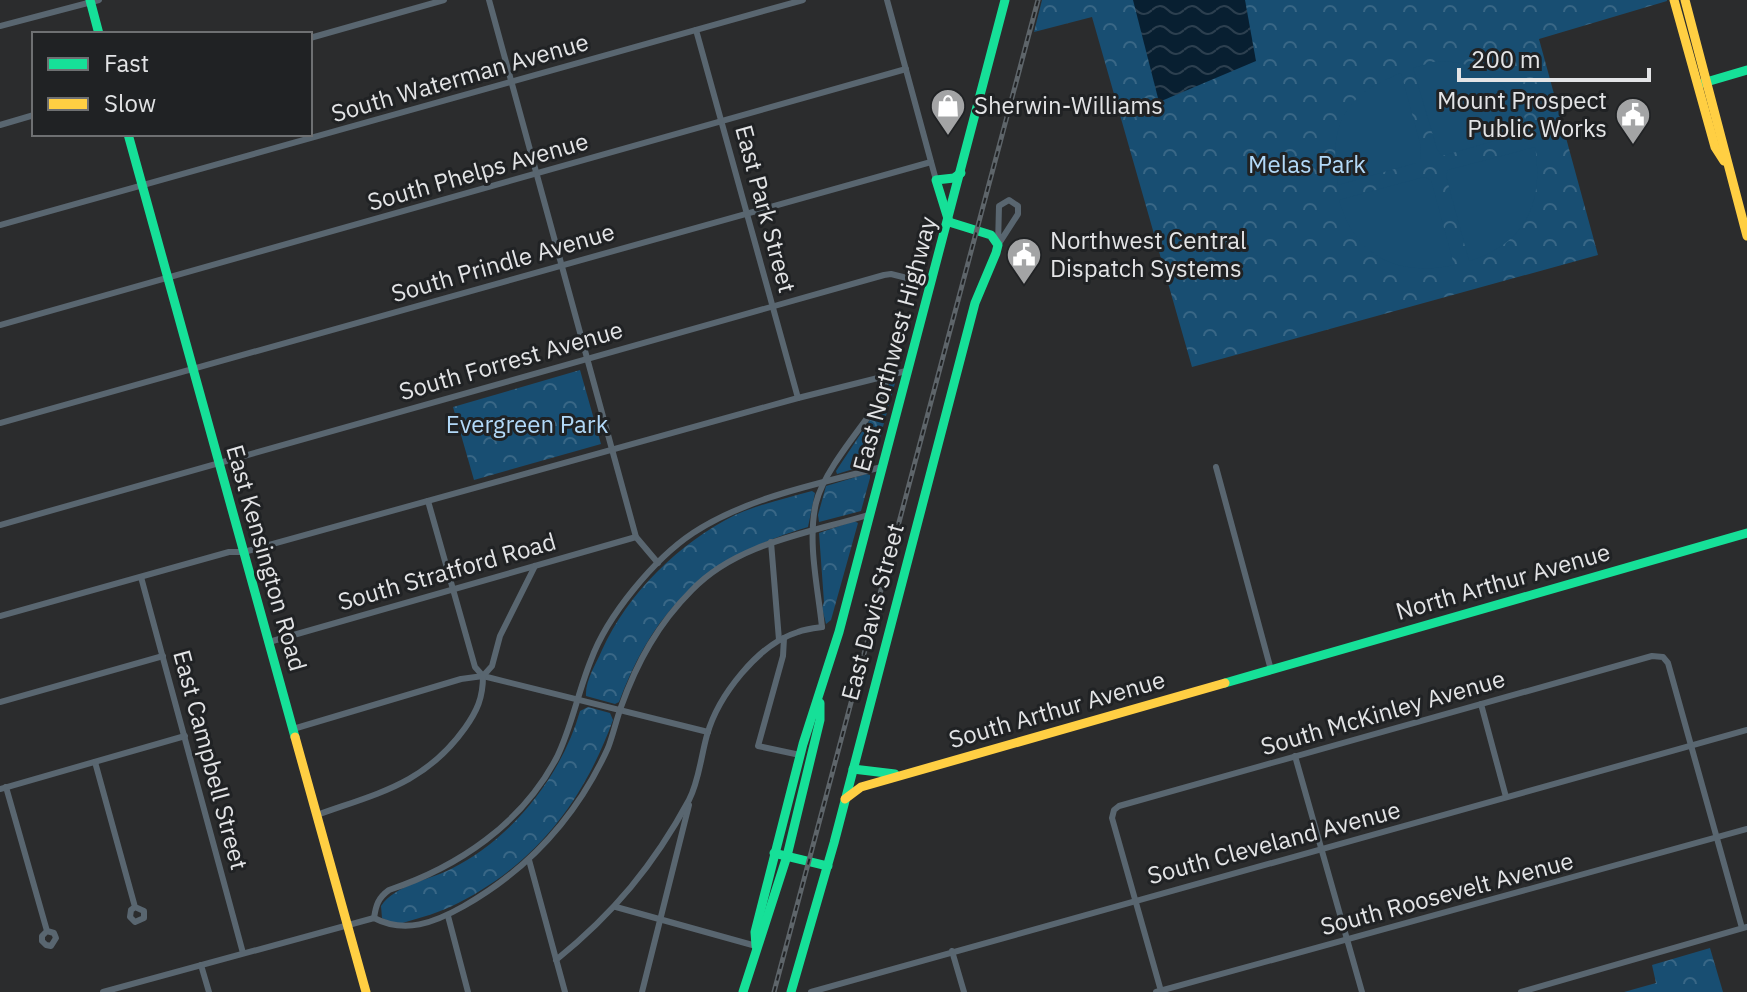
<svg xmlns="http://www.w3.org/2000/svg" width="1747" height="992" viewBox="0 0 1747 992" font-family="'IBM Plex Sans',sans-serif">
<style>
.park{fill:url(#park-crowns)}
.pitch{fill:#184e72}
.water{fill:url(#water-waves)}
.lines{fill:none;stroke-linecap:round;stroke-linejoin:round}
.street{stroke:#596670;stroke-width:6}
.fast{stroke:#16e098;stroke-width:9}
.slow{stroke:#ffcf43;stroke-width:9}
.rail-casing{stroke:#5e656a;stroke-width:5}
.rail{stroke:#202224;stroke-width:2;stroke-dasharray:6;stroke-linecap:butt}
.labels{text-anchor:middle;stroke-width:6;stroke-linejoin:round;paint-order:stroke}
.street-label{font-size:24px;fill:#e3e4e6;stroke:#202224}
.poi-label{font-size:24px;fill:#e3e4e6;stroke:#202224;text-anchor:start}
.park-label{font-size:24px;fill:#b2d9f8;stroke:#202224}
</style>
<defs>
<pattern id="park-crowns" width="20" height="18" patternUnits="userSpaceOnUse" patternTransform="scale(2)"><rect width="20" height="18" fill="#184e72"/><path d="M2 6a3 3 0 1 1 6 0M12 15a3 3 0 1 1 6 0" fill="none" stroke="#396786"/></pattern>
<pattern id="water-waves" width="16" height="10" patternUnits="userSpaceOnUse" patternTransform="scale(2)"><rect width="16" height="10" fill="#081f31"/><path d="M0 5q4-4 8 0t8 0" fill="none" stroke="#2c3f4f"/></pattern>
</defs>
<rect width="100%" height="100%" fill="#2b2c2d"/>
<!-- park -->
<g class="park">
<polygon points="1042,0 1667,0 1667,1 1539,39 1598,255 1192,367 1092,17 1034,32"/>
<polygon points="580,370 601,444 474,480 453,407"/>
<polygon points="890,379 895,383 873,463 837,474 836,471 887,394"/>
<polygon points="866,474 870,475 870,478 861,511 819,522 818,515 826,486"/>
<path d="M 812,491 L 815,493 L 808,527 C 709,556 655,606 619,702 L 615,704 L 586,696 C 585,681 596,664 602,650 C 628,593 679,543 735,515 C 760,504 787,498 812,491 Z"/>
<polygon points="854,521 858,523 831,620 826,624 822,608 824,602 819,533"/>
<path d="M 588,707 L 610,713 L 613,720 C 582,805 532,868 450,907 C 433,915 414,919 397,925 L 382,918 L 381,906 C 395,885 429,880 451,869 C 512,839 562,775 580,711 Z"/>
<polygon points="1710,948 1723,992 1624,992 1656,983 1652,965"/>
</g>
<!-- pitch -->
<g class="pitch">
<path d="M 1437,61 C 1483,61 1517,87 1529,131 L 1442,156 L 1437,149 L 1413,68 Z"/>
<path d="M 1401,73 L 1421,147 L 1420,159 L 1416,163 L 1338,185 C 1328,125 1344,95 1401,73 Z"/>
<path d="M 1535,147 C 1544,202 1526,244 1469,261 L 1446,176 L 1448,170 Z"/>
<path d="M 1424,177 L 1431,180 L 1454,265 C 1398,277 1355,257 1339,200 Z"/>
</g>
<!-- water -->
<polygon class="water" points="1133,0 1245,0 1256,61 1159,102"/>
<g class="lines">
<!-- street -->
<g class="street">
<polyline points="489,0 636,537 658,563"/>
<polyline points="887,0 936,180"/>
<polyline points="0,26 99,0"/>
<polyline points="696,30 798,398"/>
<polyline points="310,38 444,0"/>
<polyline points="0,125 34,115"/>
<polygon points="1009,200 1018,206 1018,214 998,245 999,206"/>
<polyline points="0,225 803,0"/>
<polyline points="0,325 906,69"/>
<polyline points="0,423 931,162"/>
<polyline points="1216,467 1271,670"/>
<polyline points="428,501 475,667 483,676"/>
<polyline points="0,525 884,275 891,274 931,284"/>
<polyline points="771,542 779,640"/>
<polyline points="141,577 243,953"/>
<polyline points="0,616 229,552 244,552 798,398 906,371"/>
<path d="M 822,627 C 818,588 807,542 816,503 C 824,469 865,424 885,393 L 886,376"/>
<polyline points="784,638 783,656 758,746 800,755"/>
<polyline points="269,642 636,537"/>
<polyline points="0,702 163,656"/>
<polyline points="1481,704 1506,797"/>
<polyline points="293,729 461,679 483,676 708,732"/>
<polyline points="1295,756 1362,992"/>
<polyline points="95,762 135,907 131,910 130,917 135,922 144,918 144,911 135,907"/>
<polyline points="6,787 47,931 54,933 56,938 51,946 46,945 42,941 42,936 47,931"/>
<polyline points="0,789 185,736"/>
<path d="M 317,815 C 378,793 425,784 465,728 C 477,711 483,698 483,676 L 492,666 L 500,636 L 535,566"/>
<polyline points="529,860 565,992"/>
<polyline points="616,907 756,946"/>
<polyline points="448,916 468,992"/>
<path d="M 374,918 C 376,905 378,898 389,890 C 458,867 522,824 557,757 C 572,726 578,692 591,660 C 607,616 654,559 693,533 C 748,497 818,484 882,467"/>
<polyline points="952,951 964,992"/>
<path d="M 556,960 C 613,914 654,865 689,800 C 699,781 701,756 707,735 C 718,696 758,644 798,632 C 805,629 814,628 822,627"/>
<polyline points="201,965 209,992"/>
<polyline points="1161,991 1112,818 1114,810 1119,806 1652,656 1663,657 1668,663 1742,928"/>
<path d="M 103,992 L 374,918 C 405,934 434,923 464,906 C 529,869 577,816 608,748 C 613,735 616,721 621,707 C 637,662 658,624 692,590 C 737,543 809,533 868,515"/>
<polyline points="642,992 689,805"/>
<polyline points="811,992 1747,730"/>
<polyline points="1156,992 1747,829"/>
<polyline points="1521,992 1747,927"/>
</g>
<!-- fast -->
<g class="fast">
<polyline points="90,0 99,34"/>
<polyline points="1703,83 1747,70"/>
<polyline points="128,134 295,737"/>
<polyline points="949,222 936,180 954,178 961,173"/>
<polyline points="1225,683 1747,533"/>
<polyline points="853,769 895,774"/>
<polyline points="774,853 828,866"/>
<polyline points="756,946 755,932 803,744 839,632 1005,0"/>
<polyline points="743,992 787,856 820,720 820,703"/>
<polyline points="791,992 834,843 975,303 996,253 998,245 991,235 949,222"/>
</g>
<!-- slow -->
<g class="slow">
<polyline points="1674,0 1715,147 1724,161"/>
<polyline points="1685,0 1747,236"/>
<polyline points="295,737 366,992"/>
<polyline points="845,799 861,787 1225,683"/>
</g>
<defs>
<polyline id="rail" points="774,992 1038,0"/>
</defs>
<!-- rail casing -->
<use href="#rail" class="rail-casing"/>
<!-- rail -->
<use href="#rail" class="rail"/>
</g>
<!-- icons -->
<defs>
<symbol id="shop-pin" viewBox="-11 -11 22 30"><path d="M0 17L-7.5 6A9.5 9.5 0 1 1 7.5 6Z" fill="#a3a4a5" stroke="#202224"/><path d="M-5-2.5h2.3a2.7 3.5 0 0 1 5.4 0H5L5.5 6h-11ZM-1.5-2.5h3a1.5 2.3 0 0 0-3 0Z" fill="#fff"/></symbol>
<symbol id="civic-pin" viewBox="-11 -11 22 30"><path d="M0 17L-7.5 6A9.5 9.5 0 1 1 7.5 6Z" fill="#a3a4a5" stroke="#202224"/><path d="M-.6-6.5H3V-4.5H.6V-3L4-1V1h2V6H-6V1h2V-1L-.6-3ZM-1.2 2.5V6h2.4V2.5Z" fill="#fff"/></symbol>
</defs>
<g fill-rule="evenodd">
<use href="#shop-pin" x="928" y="86" width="40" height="54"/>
<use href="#civic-pin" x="1613" y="95" width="40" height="54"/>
<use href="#civic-pin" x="1004" y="235" width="40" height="54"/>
</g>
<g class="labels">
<!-- street labels -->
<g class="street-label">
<text transform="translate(460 78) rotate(-16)" y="8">South Waterman Avenue</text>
<text transform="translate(478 172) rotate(-16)" y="8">South Phelps Avenue</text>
<text transform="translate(765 209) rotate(75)" y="8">East Park Street</text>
<text transform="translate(503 263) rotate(-16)" y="8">South Prindle Avenue</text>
<text transform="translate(895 344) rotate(-75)" y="8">East Northwest Highway</text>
<text transform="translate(511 361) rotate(-16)" y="8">South Forrest Avenue</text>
<text transform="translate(266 558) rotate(74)" y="8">East Kensington Road</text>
<text transform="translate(447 572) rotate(-16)" y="8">South Stratford Road</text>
<text transform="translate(1503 582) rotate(-16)" y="8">North Arthur Avenue</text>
<text transform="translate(873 612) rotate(-75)" y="8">East Davis Street</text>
<text transform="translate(1057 710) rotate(-16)" y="8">South Arthur Avenue</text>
<text transform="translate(1383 713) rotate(-16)" y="8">South McKinley Avenue</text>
<text transform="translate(210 760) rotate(75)" y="8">East Campbell Street</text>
<text transform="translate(1274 843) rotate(-15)" y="8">South Cleveland Avenue</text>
<text transform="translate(1447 894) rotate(-15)" y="8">South Roosevelt Avenue</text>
</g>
<!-- poi labels -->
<g class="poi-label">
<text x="1607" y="109" text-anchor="end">Mount Prospect<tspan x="1607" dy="28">Public Works</tspan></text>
<text x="974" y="114">Sherwin-Williams</text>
<text x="1050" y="249">Northwest Central<tspan x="1050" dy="28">Dispatch Systems</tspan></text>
</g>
<!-- park labels -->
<g class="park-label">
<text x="1307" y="173">Melas Park</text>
<text x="527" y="433">Evergreen Park</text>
</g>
</g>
<!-- legend -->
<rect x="32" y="32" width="280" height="104" fill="#202224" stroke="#6e7072" stroke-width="2"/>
<rect x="48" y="58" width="40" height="12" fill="#16e098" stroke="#6e7072" stroke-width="2"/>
<text x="104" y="72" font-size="24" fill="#e3e4e6">Fast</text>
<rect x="48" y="98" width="40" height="12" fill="#ffcf43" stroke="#6e7072" stroke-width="2"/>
<text x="104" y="112" font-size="24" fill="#e3e4e6">Slow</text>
<!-- scale -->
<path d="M1459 68v12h190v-12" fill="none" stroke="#e3e4e6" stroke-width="4"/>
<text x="1471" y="68" font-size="24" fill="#e3e4e6" stroke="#202224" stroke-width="6" paint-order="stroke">200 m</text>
</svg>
